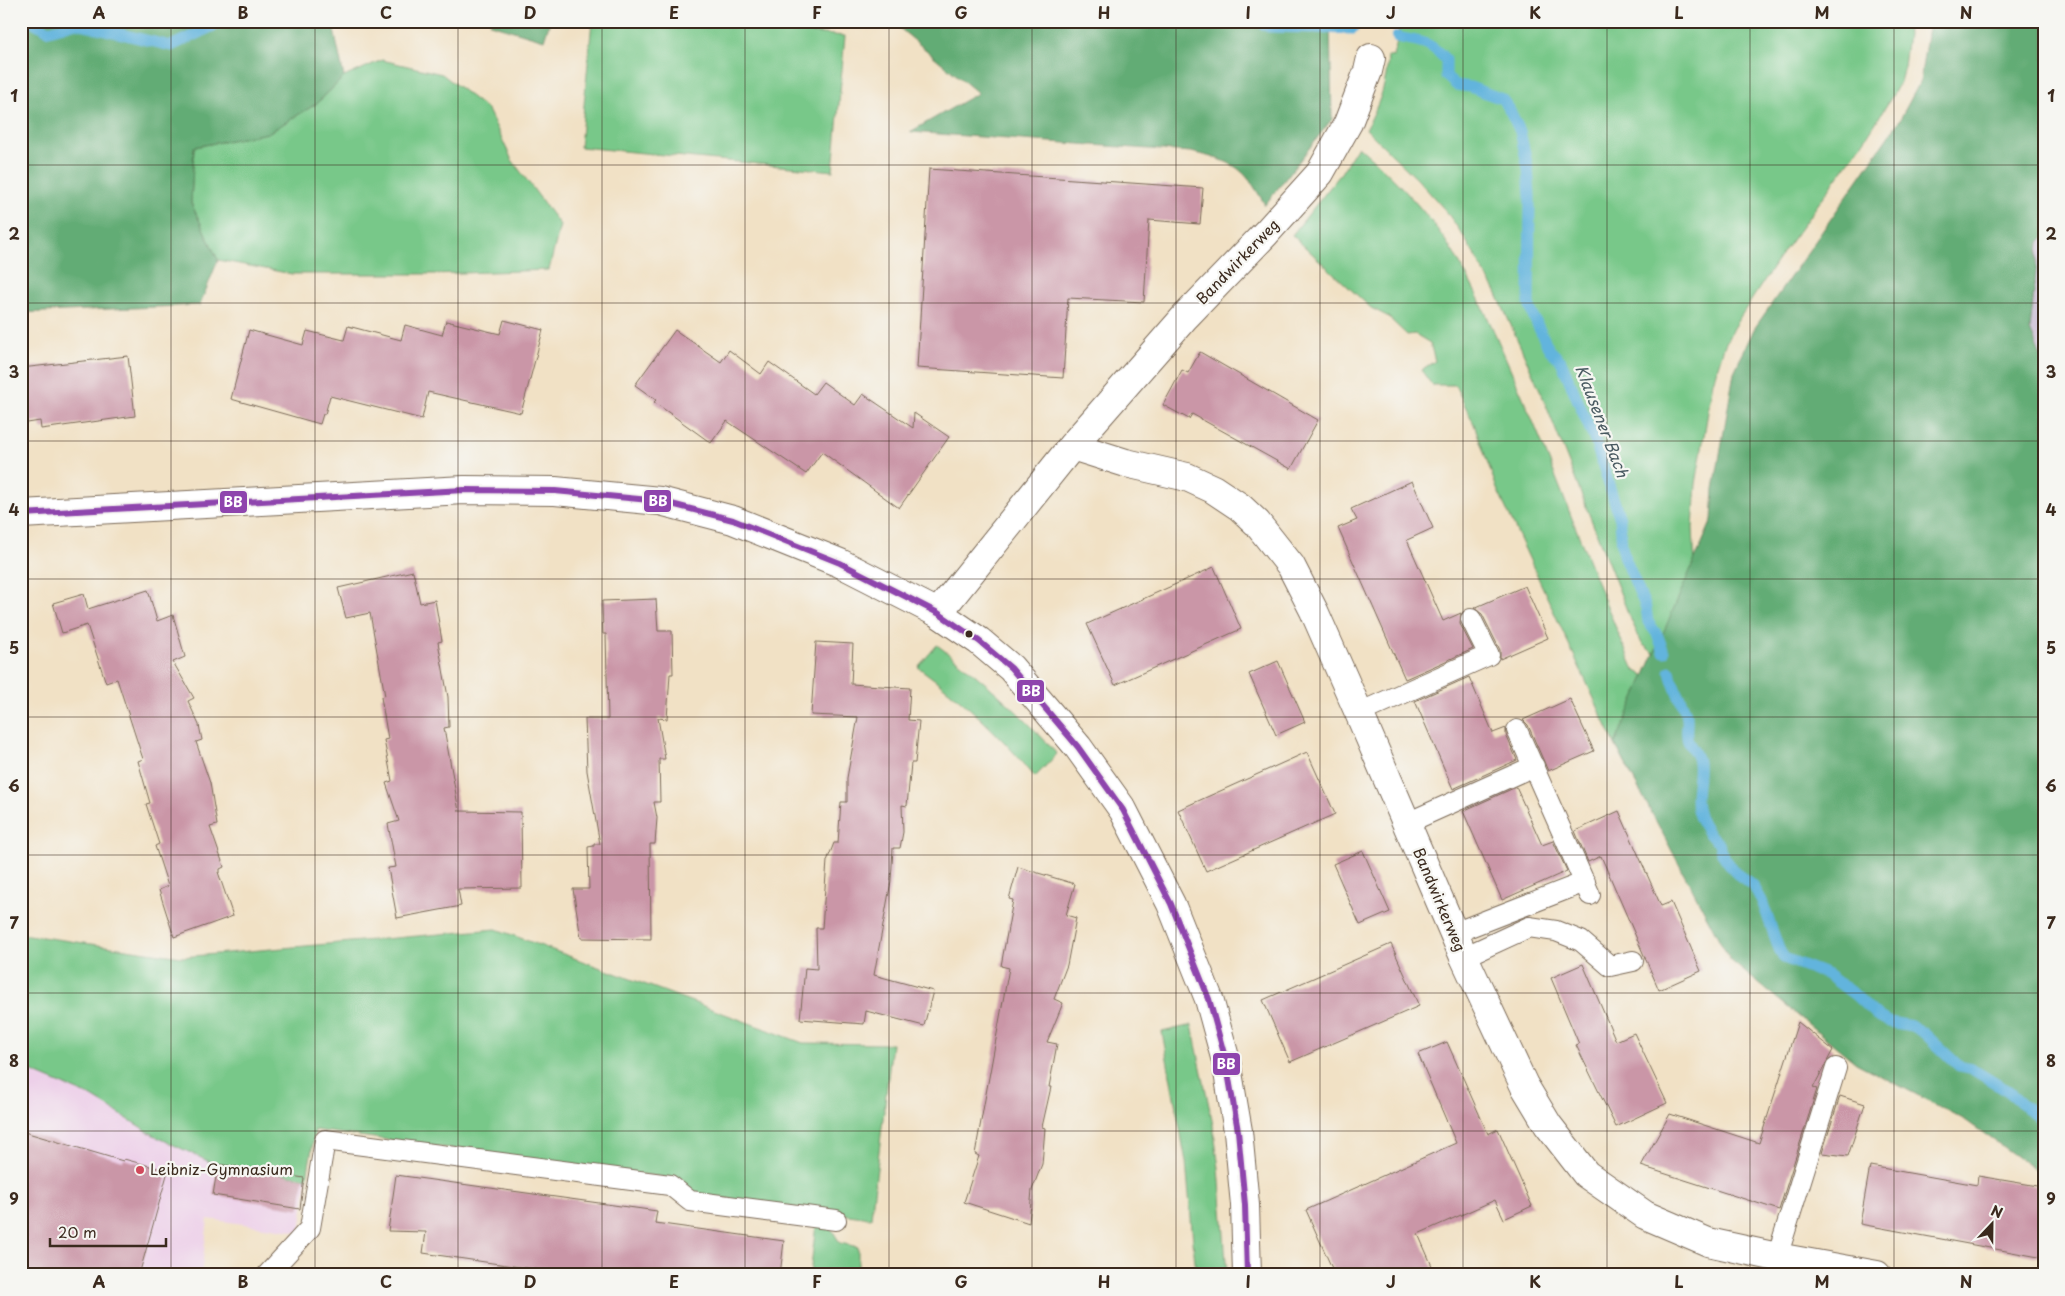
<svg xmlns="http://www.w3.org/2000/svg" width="2065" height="1296" viewBox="0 0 2065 1296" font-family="'Playpen Sans',sans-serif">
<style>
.built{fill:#edd0e9}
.industrial{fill:#ccbed4}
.green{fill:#78c889;stroke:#5a7954}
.forest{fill:#62ac75;stroke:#4e6b4a}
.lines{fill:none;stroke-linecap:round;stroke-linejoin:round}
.stream{stroke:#62b4dd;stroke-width:11}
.building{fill:#ca96a7}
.lane-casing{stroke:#7b6a58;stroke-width:22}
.street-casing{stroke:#7b6a58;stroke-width:30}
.lane{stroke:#fff;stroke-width:20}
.street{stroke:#fff;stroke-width:28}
.bus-1-casing{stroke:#f6f6f2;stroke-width:10}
.bus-1{stroke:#8e44ad;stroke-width:6}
.grid{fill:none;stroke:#3b2a1e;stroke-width:1;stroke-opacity:0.55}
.bus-dot{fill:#3b2a1e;stroke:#f6f6f2;stroke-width:2}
.poi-dot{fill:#d1495b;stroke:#f6f6f2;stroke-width:2}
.labels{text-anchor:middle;stroke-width:4.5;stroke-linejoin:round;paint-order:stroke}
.street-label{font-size:15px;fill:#3b2a1e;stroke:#f6f6f2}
.poi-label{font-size:15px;fill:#3b2a1e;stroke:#f6f6f2;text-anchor:start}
.water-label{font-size:16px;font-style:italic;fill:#495a61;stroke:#f6f6f2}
.line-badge{stroke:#f6f6f2;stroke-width:2}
.badge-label{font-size:14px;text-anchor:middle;font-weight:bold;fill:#fff}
.neatline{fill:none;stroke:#3b2a1e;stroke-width:2}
.grid-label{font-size:16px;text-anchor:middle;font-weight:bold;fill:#3b2a1e}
</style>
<rect width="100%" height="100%" fill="#f6f6f2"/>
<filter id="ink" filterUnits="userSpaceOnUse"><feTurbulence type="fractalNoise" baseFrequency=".02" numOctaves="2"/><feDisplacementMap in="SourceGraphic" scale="10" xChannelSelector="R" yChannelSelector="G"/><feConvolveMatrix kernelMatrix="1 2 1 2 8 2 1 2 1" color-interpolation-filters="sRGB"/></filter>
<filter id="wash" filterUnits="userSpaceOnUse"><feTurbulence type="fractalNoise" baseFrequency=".0096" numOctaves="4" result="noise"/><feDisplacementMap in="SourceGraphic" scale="20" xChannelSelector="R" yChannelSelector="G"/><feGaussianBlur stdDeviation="1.12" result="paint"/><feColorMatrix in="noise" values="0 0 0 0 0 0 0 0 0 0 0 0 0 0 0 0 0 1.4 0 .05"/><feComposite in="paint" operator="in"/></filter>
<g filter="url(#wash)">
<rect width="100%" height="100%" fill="#f1e1c5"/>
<!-- built -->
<polygon class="built" points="21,1067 92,1097 157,1137 212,1163 307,1178 300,1232 208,1219 201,1275 21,1275"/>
<!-- industrial -->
<polygon class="industrial" points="2044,237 2044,364 2030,330 2039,242"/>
<!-- green -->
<g class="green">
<polygon points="592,21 681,21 845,36 833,171 580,147"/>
<path d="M 1400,21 L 1907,21 L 1908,34 L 1904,67 L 1900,82 L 1891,98 L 1868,135 L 1777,261 L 1733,328 L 1724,347 L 1713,382 L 1696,484 L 1693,528 L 1696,586 L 1656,655 L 1642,644 L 1628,613 L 1540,390 L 1496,292 L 1464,237 L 1446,211 L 1418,180 L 1366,129 C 1379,104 1387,84 1388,56 L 1394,57 Z"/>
<polygon points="382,60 442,74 488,110 512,160 560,225 549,270 433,274 292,274 218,260 191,203 194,147 268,133 316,104 344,77"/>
<path d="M 1358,146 C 1390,174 1421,205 1445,240 C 1471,278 1489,320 1507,361 C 1553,463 1589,568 1634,670 L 1646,676 L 1641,793 L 1615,744 L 1497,489 L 1474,424 L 1455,385 L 1432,385 L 1421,370 L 1435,361 L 1430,343 L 1415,334 L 1407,335 L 1387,316 L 1371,308 L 1292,235 L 1339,176 Z"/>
<path d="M 937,645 C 982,678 1020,712 1057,754 L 1035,777 C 999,733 963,700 918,667 Z"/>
<polygon points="496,929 803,1043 892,1044 871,1218 692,1194 670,1178 315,1130 307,1178 212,1163 157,1137 92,1097 21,1067 21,934 182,957"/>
<polygon points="1192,1025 1213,1125 1219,1168 1227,1275 1196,1275 1186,1162 1162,1032"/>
<polygon points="816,1224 829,1225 840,1243 858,1247 858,1275 810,1275"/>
</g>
<!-- forest -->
<g class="forest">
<polygon points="21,21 332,21 344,77 316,104 268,133 194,147 191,203 218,260 200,305 21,313"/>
<polygon points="490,21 550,21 544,40 490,24"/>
<path d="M 891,21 L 1330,21 L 1332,119 L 1265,205 C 1243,165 1234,162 1191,152 L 910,132 L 978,93 Z"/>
<polygon points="1929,21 2044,21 2044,237 2039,242 2030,330 2044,364 2044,1176 1965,1120 1856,1063 1730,960 1615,744 1712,520 1714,489 1734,372 1754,329 1899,121 1920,82"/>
</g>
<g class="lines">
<!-- stream -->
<g class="stream">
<polyline points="31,21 49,31 76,23 171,46 224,21"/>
<polyline points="1257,21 1269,27 1353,29"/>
<path d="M 1397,37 C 1422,43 1427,39 1446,60 L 1446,76 L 1456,85 L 1470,87 L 1502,99 L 1508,107 L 1520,131 L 1528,168 L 1530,196 L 1529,304 L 1534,318 L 1549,349 L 1561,361 L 1595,441 L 1620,519 L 1622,547 L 1625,558 L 1646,608 L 1648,622 L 1657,634 L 1664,652"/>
<path d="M 1670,671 C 1673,689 1684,702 1687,718 C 1688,725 1685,734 1688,741 C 1691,748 1697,754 1698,762 C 1700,780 1692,798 1699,816 C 1703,827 1709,836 1719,843 L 1721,852 L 1727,861 L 1737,874 L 1753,885 L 1762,901 L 1779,949 L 1784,958 L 1828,975 L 1855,995 L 1876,1015 L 1889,1022 L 1912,1026 L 1924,1033 L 1959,1066 L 1972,1069 L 2008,1091 L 2044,1123"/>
</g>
</g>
<g id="blocks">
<!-- building -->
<g class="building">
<polygon points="929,169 1203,188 1200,224 1149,220 1144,302 1068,298 1063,378 917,368"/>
<polygon points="504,320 543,330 521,413 428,392 422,419 330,396 325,414 323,414 320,424 231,399 249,330 303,345 307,331 344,340 348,326 401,340 405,325 442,335 446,321 500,334"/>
<polygon points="675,330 721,362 729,350 761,374 769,362 814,394 823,382 855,405 863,394 913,428 914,413 949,437 899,508 822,452 806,474 727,421 711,443 654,402 656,400 635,385"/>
<polygon points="1200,352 1318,420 1291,469 1192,414 1189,419 1163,405 1182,370 1188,373"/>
<polygon points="128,356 135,416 41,429 40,421 21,424 21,368"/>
<polygon points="1412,481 1433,528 1407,540 1443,621 1461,613 1460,624 1473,649 1405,679 1338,528 1357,520 1351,509"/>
<polygon points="1214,567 1241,629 1115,685 1087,624"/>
<polygon points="413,571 420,603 435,600 442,641 438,642 448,697 449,727 444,728 459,811 521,812 522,888 458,889 461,906 397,918 388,868 396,867 388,824 399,821 386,783 392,781 384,740 388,739 381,697 385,696 370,613 346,618 338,588"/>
<polygon points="1525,586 1548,638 1500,659 1500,650 1482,614 1474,608"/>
<polygon points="148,590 157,621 173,615 185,657 173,662 194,698 188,701 199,725 202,740 196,742 210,783 217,825 210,827 224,867 220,869 220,872 218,872 233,916 174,937 159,890 168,886 155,846 159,844 146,804 150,803 138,761 143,759 117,679 106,683 87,625 62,633 53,603 84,594 88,609"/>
<polygon points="656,599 658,631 672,631 673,674 670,674 667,719 658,718 665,759 659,759 660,802 654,802 657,818 655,844 650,844 651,939 581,938 573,889 589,889 588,847 594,846 594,844 600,844 587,771 585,719 608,719 606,634 603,634 602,601"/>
<polygon points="816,642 853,644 851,684 910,688 908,720 919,721 915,763 911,763 907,806 902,805 903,832 900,848 893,848 891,881 874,975 933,991 924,1026 866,1011 864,1024 800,1019 805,968 817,969 816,928 822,928 827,861 834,843 838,843 841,802 847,802 847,778 858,717 811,715"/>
<polygon points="1278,661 1305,722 1276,735 1249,674"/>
<polygon points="1469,677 1493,733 1506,728 1506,735 1517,760 1453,789 1415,701"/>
<polygon points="1570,699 1594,751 1548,771 1528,725 1523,720"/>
<polygon points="1307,752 1335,814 1206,871 1178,810"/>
<polygon points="1516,787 1542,845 1553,841 1567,871 1502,900 1463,811"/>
<polygon points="1619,811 1661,906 1671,902 1701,971 1659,990 1601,856 1588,862 1575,831"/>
<polygon points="1363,851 1390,912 1360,925 1333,864"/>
<polygon points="1018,867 1075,884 1066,915 1076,918 1067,965 1054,999 1063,1003 1047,1042 1057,1044 1049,1087 1051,1087 1042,1127 1045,1128 1042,1164 1032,1190 1029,1223 964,1202 979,1156 975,1154 1009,968 1001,966 1013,900 1009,899"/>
<polygon points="1391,944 1419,1006 1290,1062 1263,1000"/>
<polygon points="1583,964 1616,1041 1634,1033 1667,1103 1616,1127 1576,1045 1579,1044 1551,978"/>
<polygon points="1798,1022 1833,1050 1813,1088 1817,1089 1779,1210 1641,1166 1670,1114 1759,1143"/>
<polygon points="1447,1042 1488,1134 1498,1129 1532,1206 1504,1219 1495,1200 1418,1234 1436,1275 1335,1275 1306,1210 1456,1143 1418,1054"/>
<polygon points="1840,1096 1865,1104 1848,1156 1822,1153"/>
<polygon points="21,1131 123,1161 124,1159 168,1171 139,1275 21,1275"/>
<polygon points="218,1164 304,1178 300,1209 213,1195"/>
<polygon points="1870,1166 1977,1185 1978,1176 2044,1187 2044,1258 1860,1224"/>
<polygon points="396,1175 657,1211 655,1223 784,1241 780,1275 575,1275 423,1253 426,1232 388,1231"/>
</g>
</g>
</g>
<g filter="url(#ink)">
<use href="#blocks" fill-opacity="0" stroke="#7b6a58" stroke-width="1"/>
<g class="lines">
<defs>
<g id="lane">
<polyline points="1359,713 1489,655 1471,619"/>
<polyline points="1517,730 1590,895"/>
<polyline points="1407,823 1534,766"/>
<polyline points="1454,933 1585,882"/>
<polyline points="1464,957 1529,927 1556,931 1581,941 1610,966 1633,961"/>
<polyline points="1777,1257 1836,1068"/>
<polyline points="267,1275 310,1228 325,1140 670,1185 690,1201 836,1220"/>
</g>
<g id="street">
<polyline points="1072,446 1126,463 1187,477 1213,489 1240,507 1257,523 1291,566 1314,611 1359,713 1464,957 1524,1085 1548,1125 1586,1174 1645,1215 1708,1242 1777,1257 1877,1275"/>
<polyline points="21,514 464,490 555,491 660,501 733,520 840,563 938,613 979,641 1011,668 1078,747 1123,810 1171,904 1209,999 1226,1061 1238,1131 1245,1205 1247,1275"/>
<polyline points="938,613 1072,446 1184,318 1266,233 1320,173 1348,123 1368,71 1371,58"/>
</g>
</defs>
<!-- lane casing -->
<use href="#lane" class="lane-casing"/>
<!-- street casing -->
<use href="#street" class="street-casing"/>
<!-- lane -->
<use href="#lane" class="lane"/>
<!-- street -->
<use href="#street" class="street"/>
<defs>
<polyline id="bus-1" points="21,514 464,490 555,491 660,501 733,520 840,563 938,613 979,641 1011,668 1078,747 1123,810 1171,904 1209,999 1226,1061 1238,1131 1245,1205 1247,1275"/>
</defs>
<!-- bus-1 casing -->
<use href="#bus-1" class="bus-1-casing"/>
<!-- bus-1 -->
<use href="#bus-1" class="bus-1"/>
</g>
</g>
<!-- grid -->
<path class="grid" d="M 171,21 L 171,1275M 315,21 L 315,1275M 458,21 L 458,1275M 602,21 L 602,1275M 745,21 L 745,1275M 889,21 L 889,1275M 1032,21 L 1032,1275M 1176,21 L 1176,1275M 1320,21 L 1320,1275M 1463,21 L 1463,1275M 1607,21 L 1607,1275M 1750,21 L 1750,1275M 1894,21 L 1894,1275M 21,165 L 2044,165M 21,303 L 2044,303M 21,441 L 2044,441M 21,579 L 2044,579M 21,717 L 2044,717M 21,855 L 2044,855M 21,993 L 2044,993M 21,1131 L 2044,1131"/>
<!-- markers -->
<circle class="bus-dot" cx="969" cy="634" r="4.5"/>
<circle class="poi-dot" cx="140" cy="1170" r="5"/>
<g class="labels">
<!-- street labels -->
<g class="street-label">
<text transform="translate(1238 262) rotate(-46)" y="5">Bandwirkerweg</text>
<text transform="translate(1439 900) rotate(67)" y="5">Bandwirkerweg</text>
</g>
<!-- poi labels -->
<g class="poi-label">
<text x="150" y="1175">Leibniz-Gymnasium</text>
</g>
<!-- water labels -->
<g class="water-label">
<text transform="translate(1602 421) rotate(69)" y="6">Klausener Bach</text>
</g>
</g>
<g class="line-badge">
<rect x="643" y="489" width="29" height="24" rx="5" fill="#8e44ad"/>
<rect x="219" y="490" width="29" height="24" rx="5" fill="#8e44ad"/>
<rect x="1016" y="679" width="29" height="24" rx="5" fill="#8e44ad"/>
<rect x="1212" y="1052" width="29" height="24" rx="5" fill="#8e44ad"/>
</g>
<g class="badge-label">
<text x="658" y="506">BB</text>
<text x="233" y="507">BB</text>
<text x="1031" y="696">BB</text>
<text x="1226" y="1069">BB</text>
</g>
<!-- margin -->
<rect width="2065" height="1296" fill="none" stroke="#f6f6f2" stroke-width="55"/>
<!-- north arrow -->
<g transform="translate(1992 1224) rotate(22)" stroke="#f6f6f2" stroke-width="4" paint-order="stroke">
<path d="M0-4L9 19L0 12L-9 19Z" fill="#3b2a1e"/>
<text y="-8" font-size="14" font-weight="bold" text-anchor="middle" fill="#3b2a1e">N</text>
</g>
<!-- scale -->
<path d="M50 1238v8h116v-8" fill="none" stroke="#3b2a1e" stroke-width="2.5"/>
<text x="58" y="1238" font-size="15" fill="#3b2a1e" stroke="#f6f6f2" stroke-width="4" paint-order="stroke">20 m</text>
<rect x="28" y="28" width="2010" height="1240" class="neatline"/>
<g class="grid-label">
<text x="99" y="19">A</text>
<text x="243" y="19">B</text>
<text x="386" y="19">C</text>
<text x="530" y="19">D</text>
<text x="674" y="19">E</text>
<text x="817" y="19">F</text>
<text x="961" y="19">G</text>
<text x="1104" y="19">H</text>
<text x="1248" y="19">I</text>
<text x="1391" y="19">J</text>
<text x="1535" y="19">K</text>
<text x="1679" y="19">L</text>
<text x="1822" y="19">M</text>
<text x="1966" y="19">N</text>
<text x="14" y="102">1</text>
<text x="2051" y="102">1</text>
<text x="14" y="240">2</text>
<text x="2051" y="240">2</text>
<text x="14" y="378">3</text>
<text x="2051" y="378">3</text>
<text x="14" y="516">4</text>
<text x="2051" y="516">4</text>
<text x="14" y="654">5</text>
<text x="2051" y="654">5</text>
<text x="14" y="792">6</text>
<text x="2051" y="792">6</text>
<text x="14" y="929">7</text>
<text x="2051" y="929">7</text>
<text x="14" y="1067">8</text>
<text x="2051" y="1067">8</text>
<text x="14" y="1205">9</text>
<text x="2051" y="1205">9</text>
<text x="99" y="1288">A</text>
<text x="243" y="1288">B</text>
<text x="386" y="1288">C</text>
<text x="530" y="1288">D</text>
<text x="674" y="1288">E</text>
<text x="817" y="1288">F</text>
<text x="961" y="1288">G</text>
<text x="1104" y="1288">H</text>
<text x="1248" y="1288">I</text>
<text x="1391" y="1288">J</text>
<text x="1535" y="1288">K</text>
<text x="1679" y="1288">L</text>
<text x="1822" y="1288">M</text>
<text x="1966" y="1288">N</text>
</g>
</svg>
